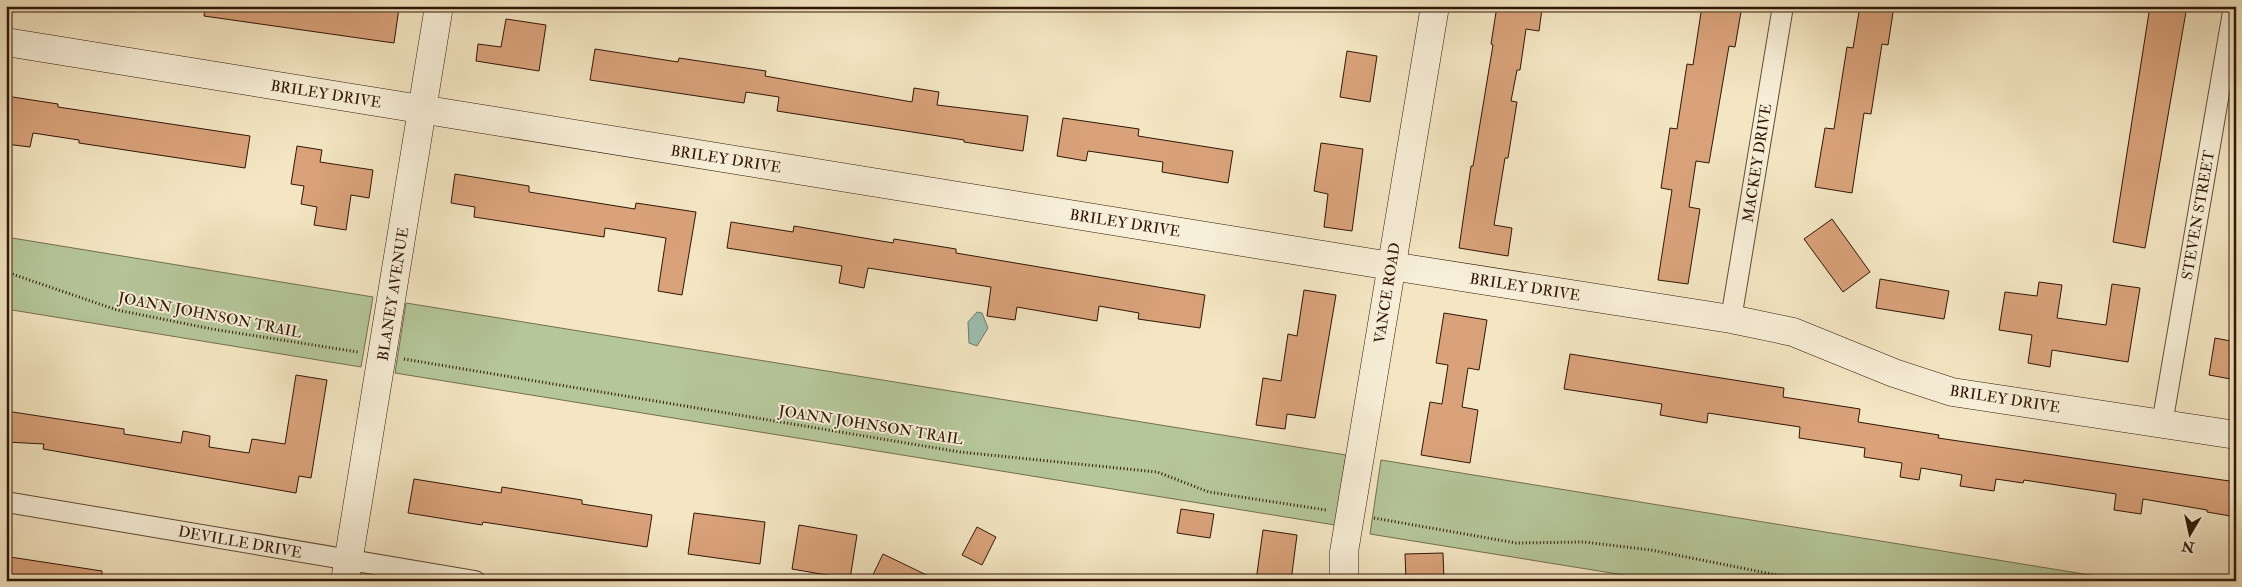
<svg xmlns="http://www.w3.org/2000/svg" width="2242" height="587" viewBox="0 0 2242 587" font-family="'IM FELL Double Pica',serif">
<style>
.green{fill:#b5c699;stroke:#726e4f}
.water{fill:#9cc0b0;stroke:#707c6c}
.building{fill:#d9a27b;stroke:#2f1605}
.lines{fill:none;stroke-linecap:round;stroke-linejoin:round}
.street-casing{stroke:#604a34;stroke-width:22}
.secondary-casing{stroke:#2f1605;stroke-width:29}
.path{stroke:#2f1605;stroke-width:3;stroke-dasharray:1 2.5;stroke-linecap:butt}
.street{stroke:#f8efd8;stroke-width:20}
.secondary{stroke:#f8efd8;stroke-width:28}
.labels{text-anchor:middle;stroke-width:4;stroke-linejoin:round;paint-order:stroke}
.street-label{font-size:15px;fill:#2f1605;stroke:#f8efd8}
</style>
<rect width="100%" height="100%" fill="#f4e6c3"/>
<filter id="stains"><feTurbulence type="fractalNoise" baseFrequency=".004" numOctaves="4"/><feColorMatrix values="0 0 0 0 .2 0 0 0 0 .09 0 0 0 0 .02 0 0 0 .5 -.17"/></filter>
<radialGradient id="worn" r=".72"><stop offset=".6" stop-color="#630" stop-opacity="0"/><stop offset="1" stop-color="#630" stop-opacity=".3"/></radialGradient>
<!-- green -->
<g class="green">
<polygon points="6,237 373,297 361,367 6,309"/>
<polygon points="406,303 1346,455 1335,525 395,373"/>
<polygon points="1381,460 2127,581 1661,581 1370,534"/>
</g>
<!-- water -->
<polygon class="water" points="977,312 982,313 988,328 977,346 969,343 968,322"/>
<!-- building -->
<g class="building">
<polygon points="205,6 390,6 399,8 394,43 204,16"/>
<polygon points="1497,6 1526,6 1542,9 1539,31 1526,29 1520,70 1517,70 1511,101 1517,102 1508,158 1505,158 1494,225 1512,228 1508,256 1459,248 1471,166 1473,166 1493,45 1491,44"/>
<polygon points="1702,6 1742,6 1735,47 1729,46 1709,163 1696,161 1689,207 1700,209 1688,284 1658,280 1672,190 1661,188 1670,128 1677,129 1687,64 1693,65"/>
<polygon points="1860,6 1894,6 1888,45 1882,44 1871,114 1864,113 1852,193 1815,187 1825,128 1834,129 1847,47 1853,48"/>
<polygon points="2150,6 2187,6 2145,248 2113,242"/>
<polygon points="506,19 546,25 539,71 476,61 478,44 501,47"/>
<polygon points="595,49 678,62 679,58 766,71 765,76 912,102 914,88 939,92 937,105 1028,116 1023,151 964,142 964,140 777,111 779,97 746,92 744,103 590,80"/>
<polygon points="1347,51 1377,56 1370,102 1340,97"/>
<polygon points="6,96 58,104 58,107 250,136 245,168 79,143 79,140 33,133 30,147 6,144"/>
<polygon points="1063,118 1139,129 1138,136 1233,151 1228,183 1162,172 1163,162 1088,151 1086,161 1057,156"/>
<polygon points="1321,143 1363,149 1352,231 1324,227 1328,194 1314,191"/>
<polygon points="297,146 322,150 320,162 373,170 369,198 351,195 346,230 314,225 317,207 301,204 304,186 291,184"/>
<polygon points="455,174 529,186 529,192 635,209 636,203 696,212 682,295 658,291 666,238 605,228 604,237 474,217 475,207 451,203"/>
<polygon points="1832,219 1870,272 1843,292 1804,239"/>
<polygon points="731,222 793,232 794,226 893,243 894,239 956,249 956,253 1205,295 1200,328 1138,319 1139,313 1099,306 1097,321 1017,307 1015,320 987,316 991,287 868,268 864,288 839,283 842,266 727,248"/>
<polygon points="1880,279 1949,291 1944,319 1876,308"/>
<polygon points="2039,282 2062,285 2057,318 2106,325 2112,284 2140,288 2128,362 2052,350 2050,367 2028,363 2032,335 1999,330 2005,292 2037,296"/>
<polygon points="1304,290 1336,295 1315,418 1287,414 1285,429 1256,425 1263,378 1281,381 1288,334 1297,336"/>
<polygon points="1444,313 1487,320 1479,370 1468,368 1462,407 1478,410 1470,463 1421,455 1430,402 1442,404 1448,365 1436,363"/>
<polygon points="2215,338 2236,342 2236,380 2209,375"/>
<polygon points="1570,354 1784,388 1783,397 1860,409 1858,422 1939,435 1938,438 2236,482 2236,517 2207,512 2207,510 2143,499 2141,514 2114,510 2116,494 2024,480 2023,483 1996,479 1994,491 1960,486 1962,475 1921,468 1919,480 1900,477 1902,463 1864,457 1865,448 1799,438 1800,427 1708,413 1707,423 1660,415 1662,404 1564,389"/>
<polygon points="296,375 327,380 311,478 299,476 296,493 43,449 44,444 6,442 6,411 124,429 124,434 181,443 183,431 210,436 209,447 249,453 252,439 285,444"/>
<polygon points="414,479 501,493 502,487 582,500 582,504 652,515 647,547 483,522 482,525 408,513"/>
<polygon points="1181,509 1214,514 1210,538 1177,533"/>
<polygon points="694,513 765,522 760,564 688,554"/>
<polygon points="799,525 857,535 850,579 792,569"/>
<polygon points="977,527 996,537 982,565 962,555"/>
<polygon points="1263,530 1297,535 1291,581 1256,581"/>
<polygon points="1443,553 1444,581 1406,581 1405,554"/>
<polygon points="883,554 939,581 870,581"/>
<polygon points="10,557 102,571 102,581 6,581"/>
</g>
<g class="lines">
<defs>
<g id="street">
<polyline points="1731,319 1783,6"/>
<polyline points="2162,424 2234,6"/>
<polyline points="6,502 475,581"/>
</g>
<g id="secondary">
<polyline points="6,42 1391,266 1731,319 1793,332 1894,373 1952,392 2236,435"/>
<polyline points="345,581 439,6"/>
<polyline points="1344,581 1344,552 1435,6"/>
</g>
</defs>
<!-- street casing -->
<use href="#street" class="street-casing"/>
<!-- secondary casing -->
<use href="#secondary" class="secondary-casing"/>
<!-- path -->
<g class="path">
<polyline points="6,272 117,310 212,329 358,352"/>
<polyline points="404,359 960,452 1157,472 1209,492 1326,510"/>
<polyline points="1374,518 1516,543 1584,542 1651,550 1807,581"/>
</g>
<!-- street -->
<use href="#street" class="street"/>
<!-- secondary -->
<use href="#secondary" class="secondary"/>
</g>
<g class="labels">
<!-- street labels -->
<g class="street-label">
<text transform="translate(326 94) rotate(9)" y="5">BRILEY DRIVE</text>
<text transform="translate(726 159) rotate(9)" y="5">BRILEY DRIVE</text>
<text transform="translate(1757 163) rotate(-81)" y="5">MACKEY DRIVE</text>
<text transform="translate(2198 215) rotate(-80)" y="5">STEVEN STREET</text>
<text transform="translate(1125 223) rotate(9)" y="5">BRILEY DRIVE</text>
<text transform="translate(1525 287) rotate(9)" y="5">BRILEY DRIVE</text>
<text transform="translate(1387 293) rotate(-81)" y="5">VANCE ROAD</text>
<text transform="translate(393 294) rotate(-81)" y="5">BLANEY AVENUE</text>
<text transform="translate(210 315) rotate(11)" y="5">JOANN JOHNSON TRAIL</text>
<text transform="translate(2005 399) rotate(9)" y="5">BRILEY DRIVE</text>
<text transform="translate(871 425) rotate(9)" y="5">JOANN JOHNSON TRAIL</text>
<text transform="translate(240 542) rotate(10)" y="5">DEVILLE DRIVE</text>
</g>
</g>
<!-- margin -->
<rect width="2242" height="587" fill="none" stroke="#f4e6c3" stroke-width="25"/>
<rect x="8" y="8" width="2227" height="572" fill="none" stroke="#2f1605" stroke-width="2.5"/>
<rect x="12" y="12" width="2217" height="562" fill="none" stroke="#2f1605"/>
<!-- north arrow -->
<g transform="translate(2190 534) rotate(189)" stroke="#f8efd8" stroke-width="4" paint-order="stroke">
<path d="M0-4L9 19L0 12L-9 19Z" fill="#2f1605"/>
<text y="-8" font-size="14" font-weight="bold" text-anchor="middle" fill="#2f1605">N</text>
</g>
<rect width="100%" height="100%" filter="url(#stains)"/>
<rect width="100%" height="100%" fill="url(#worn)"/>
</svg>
